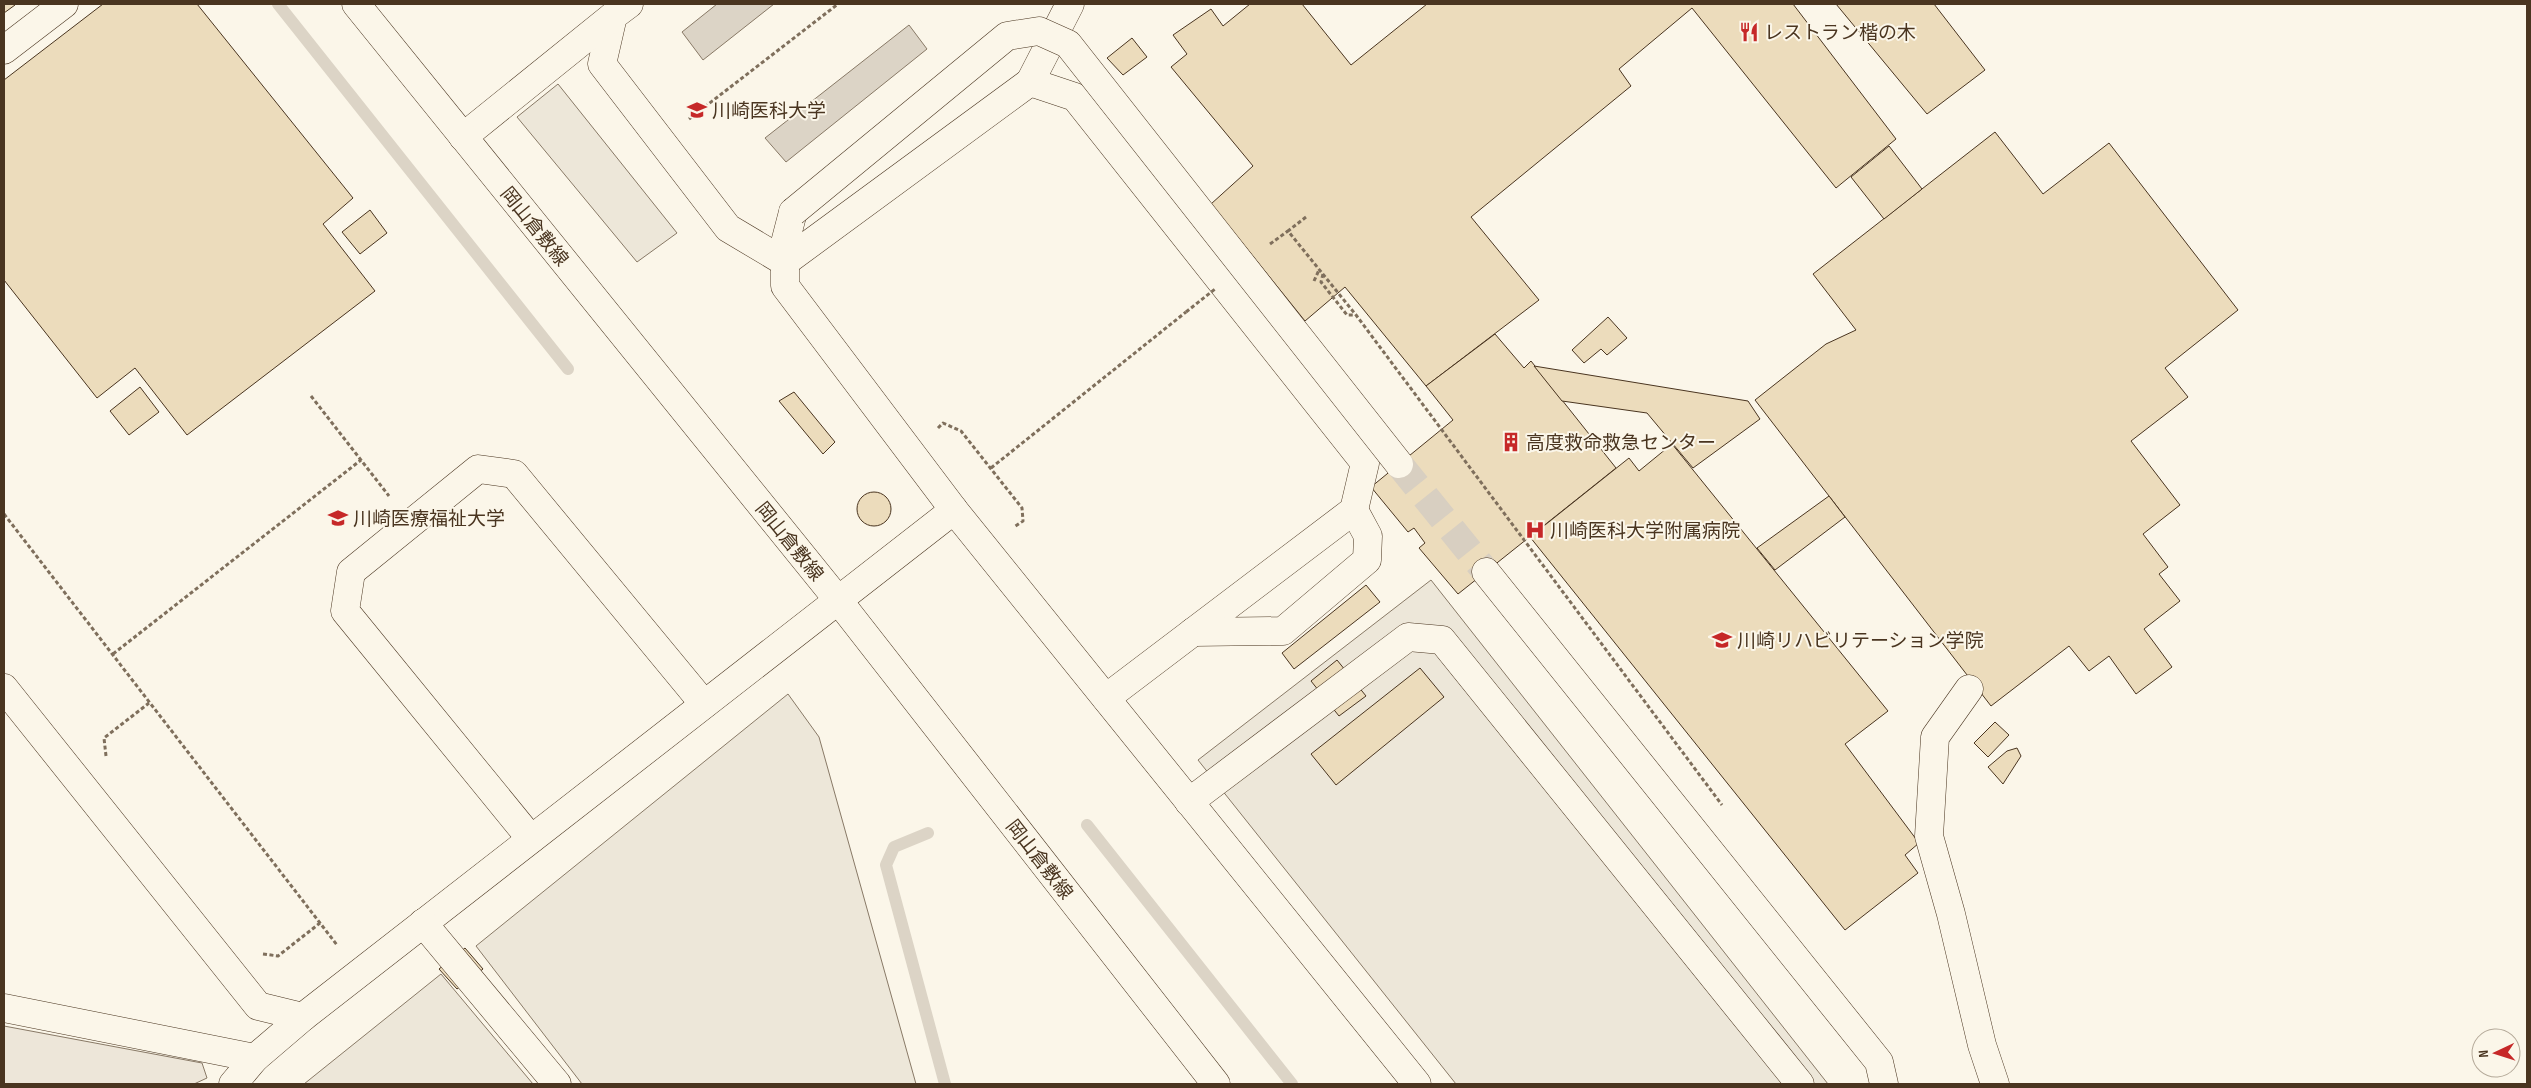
<svg xmlns="http://www.w3.org/2000/svg" width="2531" height="1088" viewBox="0 0 2531 1088" font-family="'Sofia Sans Condensed','Noto Sans JP',sans-serif">
<style>
.green{fill:#ede6d9;stroke:#887966}
.parking{fill:#ede7d9;stroke:#887966}
.water{fill:#dcd4c6;stroke:#887966}
.lines{fill:none;stroke-linecap:round;stroke-linejoin:round}
.stream{stroke:#dcd4c6;stroke-width:12}
.building{fill:#ecdcbc;stroke:#4a3520}
.minor-tunnel{stroke:#d8cfc1;stroke-width:28;stroke-dasharray:28 14;stroke-linecap:butt}
.minor-casing{stroke:#4a3520;stroke-width:29}
.major-casing{stroke:#4a3520;stroke-width:29}
.path{stroke:#7f6f5c;stroke-width:3;stroke-dasharray:4 2.5;stroke-linecap:butt}
.minor{stroke:#fbf6e9;stroke-width:28}
.major{stroke:#fbf6e9;stroke-width:28}
.minor-bridge-casing{stroke:#4a3520;stroke-width:29;stroke-linecap:butt}
.path-bridge{stroke:#7f6f5c;stroke-width:3;stroke-dasharray:4 2.5;stroke-linecap:butt}
.minor-bridge{stroke:#fbf6e9;stroke-width:28}
.labels{text-anchor:middle;stroke-width:4;stroke-linejoin:round;paint-order:stroke}
.poi-label{font-size:19px;fill:#4a3520;stroke:#fbf6e9;text-anchor:start}
.street-label{font-size:19px;fill:#4a3520;stroke:#fbf6e9}
</style>
<rect width="100%" height="100%" fill="#fbf6e9"/>
<!-- green -->
<polygon class="green" points="4,1026 202,1063 207,1078 194,1084 4,1084"/>
<!-- parking -->
<g class="parking">
<polygon points="558,84 677,233 637,262 517,117"/>
<polygon points="1431,580 1828,1084 1456,1084 1198,760"/>
<polygon points="788,694 819,737 916,1084 582,1084 476,946"/>
<polygon points="441,974 533,1084 304,1084"/>
</g>
<!-- water -->
<g class="water">
<polygon points="717,4 774,4 703,60 682,32"/>
<polygon points="909,25 927,49 786,162 765,138"/>
</g>
<g class="lines">
<!-- stream -->
<g class="stream">
<polyline points="278,4 568,369"/>
<polyline points="1087,825 1292,1084"/>
<polyline points="928,833 894,847 886,865 945,1084"/>
</g>
</g>
<!-- building -->
<g class="building">
<polygon points="4,4 14,4 15,5 4,13"/>
<polygon points="103,4 197,4 353,198 323,224 375,291 187,435 135,368 97,398 4,280 4,80"/>
<polygon points="1250,4 1302,4 1351,65 1427,4 1793,4 1896,139 1836,188 1692,8 1619,69 1631,86 1471,217 1539,300 1426,386 1345,287 1305,321 1211,204 1253,166 1171,67 1187,54 1173,35 1211,9 1223,26"/>
<polygon points="1836,4 1934,4 1985,70 1927,114"/>
<polygon points="1132,38 1147,57 1123,75 1107,58"/>
<polygon points="1995,132 2043,194 2109,143 2238,310 2165,368 2188,397 2131,441 2180,505 2143,534 2168,567 2159,574 2180,601 2144,629 2172,667 2136,694 2109,656 2089,671 2069,646 1991,706 1755,400 1826,344 1856,330 1813,274"/>
<polygon points="1889,146 1922,189 1884,219 1851,177"/>
<polygon points="370,210 387,233 360,254 342,232"/>
<polygon points="1608,317 1627,338 1607,355 1601,349 1584,363 1572,350"/>
<polygon points="1495,334 1524,368 1531,361 1616,468 1458,594 1419,548 1425,543 1414,528 1408,532 1371,487 1453,420 1426,386"/>
<polygon points="1534,366 1748,401 1760,419 1693,468 1647,413 1562,401"/>
<polygon points="140,387 159,412 129,435 110,411"/>
<polygon points="794,392 835,442 823,454 779,401"/>
<polygon points="1672,444 1888,711 1845,744 1919,843 1905,855 1918,873 1845,930 1530,537 1629,458 1639,471"/>
<circle cx="874" cy="509" r="17"/>
<polygon points="1829,496 1845,517 1775,570 1757,548"/>
<polygon points="1366,585 1380,602 1294,669 1282,653"/>
<polygon points="1337,660 1366,696 1339,716 1311,681"/>
<polygon points="1420,668 1444,697 1336,785 1311,754"/>
<polygon points="1995,722 2009,735 1988,757 1974,743"/>
<polygon points="2017,748 2021,756 2003,784 1988,767 2007,751"/>
<polygon points="465,948 483,969 457,989 439,969"/>
</g>
<g class="lines">
<!-- minor-tunnel -->
<polyline class="minor-tunnel" points="1399,464 1486,572"/>
<defs>
<g id="minor">
<polyline points="629,4 613,16 602,64 728,228 785,262 1030,82 1075,97 1365,463 1354,510 1106,698"/>
<polyline points="4,50 64,4"/>
<polyline points="1030,82 1070,4"/>
<polyline points="463,137 613,16"/>
<polyline points="793,212 785,243 785,286 954,510 1417,1084"/>
<polyline points="1486,572 1879,1062 1884,1084"/>
<polyline points="1193,632 1283,631 1367,560 1368,536 1354,510"/>
<polyline points="4,688 258,1006 303,1017 954,510"/>
<polyline points="1969,689 1935,737 1929,836 1951,914 1982,1045 1995,1084"/>
<polyline points="1189,802 1408,637 1442,640 1800,1084"/>
<polyline points="531,839 345,611 351,572 478,469 514,474 704,704"/>
<polyline points="423,923 557,1084"/>
<polyline points="4,1008 255,1058"/>
<polyline points="233,1084 255,1058 303,1017"/>
</g>
<polyline id="major" points="356,4 838,600 1216,1084"/>
</defs>
<!-- minor casing -->
<use href="#minor" class="minor-casing"/>
<!-- major casing -->
<use href="#major" class="major-casing"/>
<!-- path -->
<g class="path">
<polyline points="689,119 838,4"/>
<polyline points="1306,217 1288,231 1356,315 1722,805"/>
<polyline points="1270,244 1288,231"/>
<polyline points="1323,274 1321,282 1347,315 1355,315"/>
<polyline points="1314,281 1319,270"/>
<polyline points="311,396 389,496"/>
<polyline points="938,428 943,423 961,431 1022,508 1023,521 1014,527"/>
<polyline points="991,468 1186,312"/>
<polyline points="4,514 337,945"/>
<polyline points="113,654 361,460"/>
<polyline points="106,756 104,738 149,703"/>
<polyline points="263,954 278,956 320,923"/>
</g>
<!-- minor -->
<use href="#minor" class="minor"/>
<!-- major -->
<use href="#major" class="major"/>
<defs>
<polyline id="minor-bridge" points="793,212 1007,36 1039,31 1068,44 1399,464"/>
</defs>
<!-- minor-bridge casing -->
<use href="#minor-bridge" class="minor-bridge-casing"/>
<!-- path-bridge -->
<polyline class="path-bridge" points="1186,312 1215,289"/>
<!-- minor-bridge -->
<use href="#minor-bridge" class="minor-bridge"/>
</g>
<!-- icons -->
<defs>
<symbol id="restaurant-bare" viewBox="-9 -9 18 18"><path d="M-5-6h1v4h1v-4h1v4h1v-4h1v5L-1.5 .5V6h-2V.5L-5-1ZM5-6V6H3V1.5H1.5Q1.5-4 5-6Z" fill="#c62828" stroke="#fbf6e9" stroke-width="2.5" paint-order="stroke"/></symbol>
<symbol id="university-bare" viewBox="-9 -9 18 18"><path d="M0-5L7-2L0 1L-7-2ZM-4 1L0 2.5L4 1V4Q0 6-4 4Z" fill="#c62828" stroke="#fbf6e9" stroke-width="2.5" paint-order="stroke"/></symbol>
<symbol id="building-bare" viewBox="-9 -9 18 18"><path d="M-4-6H4V6H1V3H-1V6H-4ZM-2.5-4.3h1.7v1.8h-1.7ZM.8-4.3h1.7v1.8H.8ZM-2.5-1h1.7V.8h-1.7ZM.8-1h1.7V.8H.8Z" fill="#c62828" stroke="#fbf6e9" stroke-width="2.5" paint-order="stroke"/></symbol>
<symbol id="hospital-bare" viewBox="-9 -9 18 18"><path d="M-5-5h3v3.5h4V-5h3V5h-3V1.5h-4V5h-3Z" fill="#c62828" stroke="#fbf6e9" stroke-width="2.5" paint-order="stroke"/></symbol>
</defs>
<g fill-rule="evenodd">
<use href="#restaurant-bare" x="1735" y="18" width="28" height="28"/>
<use href="#university-bare" x="683" y="96" width="28" height="28"/>
<use href="#building-bare" x="1497" y="428" width="28" height="28"/>
<use href="#university-bare" x="324" y="504" width="28" height="28"/>
<use href="#hospital-bare" x="1521" y="516" width="28" height="28"/>
<use href="#university-bare" x="1708" y="626" width="28" height="28"/>
</g>
<g class="labels">
<!-- poi labels -->
<g class="poi-label">
<text x="1764" y="39">レストラン楷の木</text>
<text x="712" y="117">川崎医科大学</text>
<text x="1526" y="449">高度救命救急センター</text>
<text x="353" y="525">川崎医療福祉大学</text>
<text x="1550" y="537">川崎医科大学附属病院</text>
<text x="1737" y="647">川崎リハビリテーション学院</text>
</g>
<!-- street labels -->
<g class="street-label">
<text transform="translate(535 226) rotate(51)" y="7">岡山倉敷線</text>
<text transform="translate(790 541) rotate(51)" y="7">岡山倉敷線</text>
<text transform="translate(1040 859) rotate(52)" y="7">岡山倉敷線</text>
</g>
</g>
<!-- border -->
<rect width="2531" height="1088" fill="none" stroke="#4a3520" stroke-width="10"/>
<!-- north arrow -->
<g transform="translate(2496 1053) rotate(266)"><circle r="24" fill="#fbf6e9" stroke="#b4a999"/>
<path d="M0-4L9 19L0 12L-9 19Z" fill="#c62828"/>
<text y="-8" font-size="14" font-weight="bold" text-anchor="middle" fill="#4a3520">N</text>
</g>
</svg>
